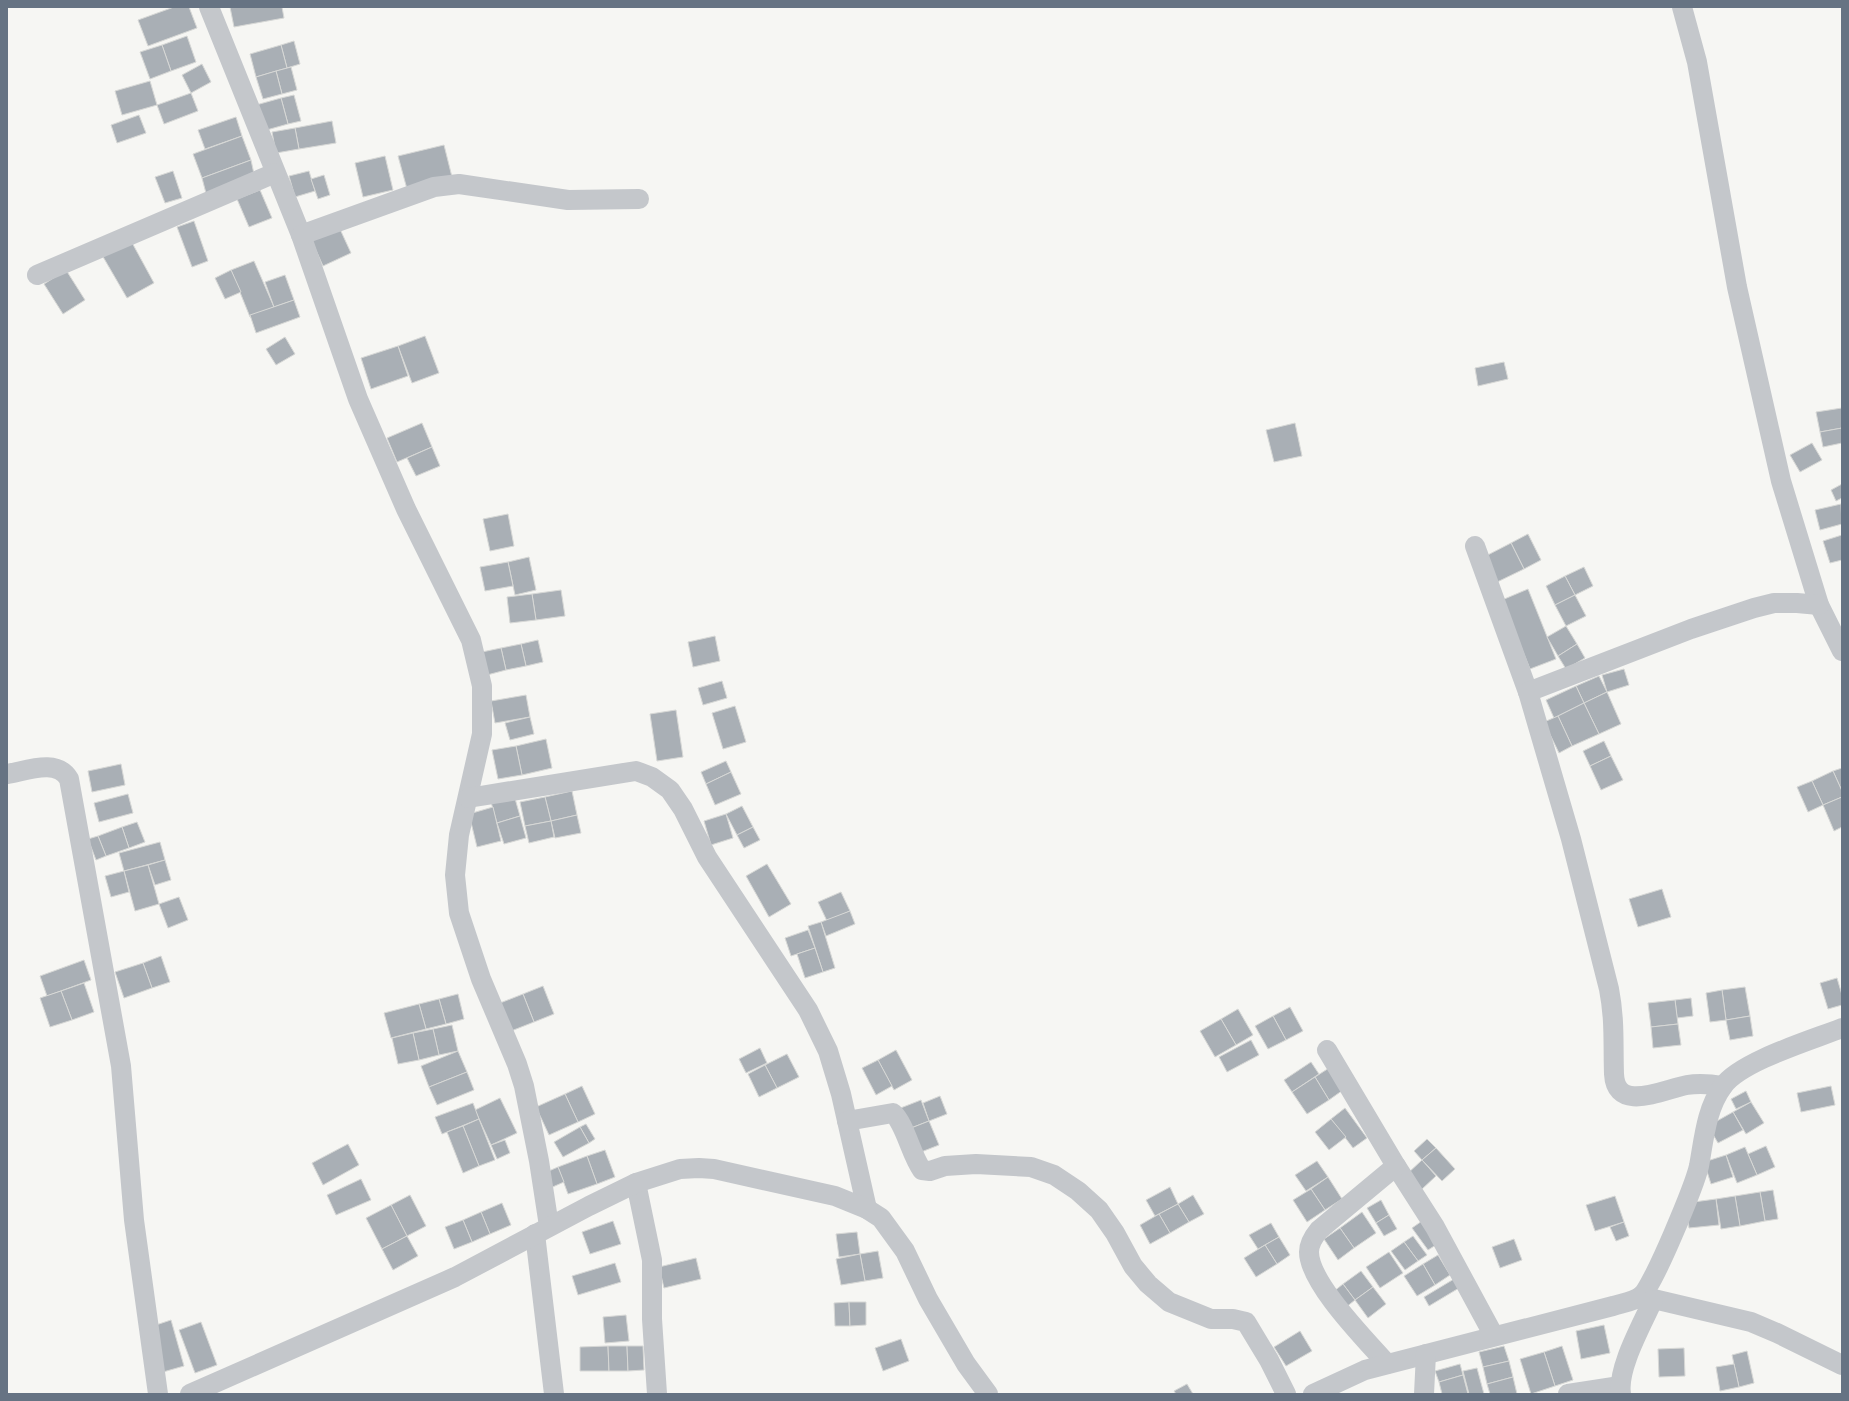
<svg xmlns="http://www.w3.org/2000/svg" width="1849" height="1401" viewBox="0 0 1849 1401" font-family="'DM Sans',sans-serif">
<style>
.building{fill:#a9afb5;stroke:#d7d8d6}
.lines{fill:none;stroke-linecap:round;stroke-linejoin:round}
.minor{stroke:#c4c7cb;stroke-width:20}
</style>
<rect width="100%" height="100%" fill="#f6f6f3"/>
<!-- building -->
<g class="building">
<polygon points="174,7 189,7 197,28 148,46 138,20"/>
<polygon points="230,7 282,7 284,18 234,27"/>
<polygon points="187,36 196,62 171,71 162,45"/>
<polygon points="294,41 300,64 287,68 281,45"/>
<polygon points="162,45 171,71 150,79 140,52"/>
<polygon points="281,45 287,68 256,77 250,54"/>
<polygon points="202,64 211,82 191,93 182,75"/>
<polygon points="291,67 297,90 282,94 276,71"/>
<polygon points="276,71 282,94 263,99 256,77"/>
<polygon points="150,81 157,105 122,115 115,91"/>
<polygon points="191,93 198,111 164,124 157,105"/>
<polygon points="294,95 301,121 288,124 281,98"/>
<polygon points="281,98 288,124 263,131 256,105"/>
<polygon points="139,115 146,133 117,143 111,125"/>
<polygon points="236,117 242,136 205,149 198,130"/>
<polygon points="332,121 336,143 299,149 295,128"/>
<polygon points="295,128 299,149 276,153 272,132"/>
<polygon points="242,136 251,160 202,178 193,154"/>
<polygon points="444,145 452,177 407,189 398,156"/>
<polygon points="385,156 393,190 363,197 355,163"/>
<polygon points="251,160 254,174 207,197 202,178"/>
<polygon points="173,171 182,198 165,203 155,177"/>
<polygon points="309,171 315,191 295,197 289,176"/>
<polygon points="324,175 330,195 318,199 311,179"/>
<polygon points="260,190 272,218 249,227 237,199"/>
<polygon points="194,221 208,261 192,267 177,227"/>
<polygon points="339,227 351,253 323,266 311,239"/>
<polygon points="130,239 154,283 127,298 102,255"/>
<polygon points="254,261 274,307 250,317 231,270"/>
<polygon points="66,270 85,300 63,314 44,284"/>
<polygon points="231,270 241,292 225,299 215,278"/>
<polygon points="285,275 294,300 274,307 265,282"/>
<polygon points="294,300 300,317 256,333 250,315"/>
<polygon points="425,336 439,373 412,383 398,346"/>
<polygon points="285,337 295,354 276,365 266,349"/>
<polygon points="398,346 408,376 371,389 361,358"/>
<polygon points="1504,362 1508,379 1478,386 1475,368"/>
<polygon points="1842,408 1842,428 1820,432 1816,412"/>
<polygon points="422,423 432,447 397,462 387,438"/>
<polygon points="1295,423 1302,456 1274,462 1266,430"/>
<polygon points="1842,428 1842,443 1823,447 1820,432"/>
<polygon points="1812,443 1822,460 1800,472 1790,455"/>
<polygon points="432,447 440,466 416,476 407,458"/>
<polygon points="1842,484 1842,498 1836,501 1831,490"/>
<polygon points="1841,504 1842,524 1820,530 1815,510"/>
<polygon points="508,514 514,546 490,551 483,519"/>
<polygon points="1528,534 1541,560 1524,569 1511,543"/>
<polygon points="1842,535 1842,560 1830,563 1823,541"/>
<polygon points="1511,543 1524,569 1493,584 1480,559"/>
<polygon points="529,557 536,590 515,595 508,562"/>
<polygon points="508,562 513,586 485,591 480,567"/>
<polygon points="1584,567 1593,586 1575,595 1565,576"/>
<polygon points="1565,576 1575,595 1555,605 1546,586"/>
<polygon points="1528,589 1556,659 1530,669 1502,600"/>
<polygon points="561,590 565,616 536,620 532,594"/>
<polygon points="532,594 536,620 510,623 507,597"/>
<polygon points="1575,595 1586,616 1566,626 1555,605"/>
<polygon points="1566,626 1577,644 1558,656 1547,637"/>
<polygon points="715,636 720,661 693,667 688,642"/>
<polygon points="538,640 543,662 526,666 521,644"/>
<polygon points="521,644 526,666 506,670 501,648"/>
<polygon points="1577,644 1585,658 1566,669 1558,656"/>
<polygon points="501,648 506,670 487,675 482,652"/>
<polygon points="1624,669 1629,685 1607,692 1602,675"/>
<polygon points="1599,676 1607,692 1584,703 1576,686"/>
<polygon points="722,681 727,698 703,705 698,688"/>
<polygon points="1576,686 1584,703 1554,718 1546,700"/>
<polygon points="1607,692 1621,724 1599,734 1584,703"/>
<polygon points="526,695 530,717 495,723 491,701"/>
<polygon points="1584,703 1599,734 1572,746 1558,716"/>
<polygon points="735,706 746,742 723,749 712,713"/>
<polygon points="676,710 683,757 657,761 650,714"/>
<polygon points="1558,716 1572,746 1559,753 1544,722"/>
<polygon points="530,717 534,734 510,740 505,723"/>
<polygon points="546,739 552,768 522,775 516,746"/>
<polygon points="1604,741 1611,756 1590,766 1583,751"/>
<polygon points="516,746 522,775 498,779 492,750"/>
<polygon points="1611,756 1623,780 1601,790 1590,766"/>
<polygon points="726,761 731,772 706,784 701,772"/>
<polygon points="121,764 125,785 92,792 88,771"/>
<polygon points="1842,768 1842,791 1833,771"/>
<polygon points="1833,771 1842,791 1842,797 1823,805 1812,781"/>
<polygon points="731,772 741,794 715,805 706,784"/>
<polygon points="1812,781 1823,805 1808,812 1797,787"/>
<polygon points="572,791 577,815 551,821 545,797"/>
<polygon points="128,794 133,813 99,822 94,803"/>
<polygon points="514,795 520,816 497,823 491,802"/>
<polygon points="545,797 551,821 525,826 520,802"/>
<polygon points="1842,797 1842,827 1834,831 1823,805"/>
<polygon points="742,806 753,827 737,835 726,814"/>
<polygon points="493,807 501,841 477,847 469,814"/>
<polygon points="726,814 733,838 711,845 704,821"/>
<polygon points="577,815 581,833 555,838 551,821"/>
<polygon points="520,816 526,838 504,844 497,823"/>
<polygon points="551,821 554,837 529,843 525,826"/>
<polygon points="137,822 145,842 129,848 122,827"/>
<polygon points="122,827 129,848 106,856 98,836"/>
<polygon points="753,827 760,840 744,848 737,835"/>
<polygon points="98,836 106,856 96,860 88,839"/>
<polygon points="160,842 165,860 124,871 119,853"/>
<polygon points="165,860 171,880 155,885 148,865"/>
<polygon points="767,864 791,904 769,917 746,876"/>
<polygon points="148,865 159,904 135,911 124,871"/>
<polygon points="124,871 129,892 111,897 105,876"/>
<polygon points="1662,889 1671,917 1638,927 1629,899"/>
<polygon points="841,892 850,911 827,921 818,902"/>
<polygon points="179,897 188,920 168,928 159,904"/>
<polygon points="850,911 855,924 826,936 821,922"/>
<polygon points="821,922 835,968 823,972 808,926"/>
<polygon points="808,930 815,948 791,956 785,938"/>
<polygon points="815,948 823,972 805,978 797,954"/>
<polygon points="161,956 170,982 152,988 143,963"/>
<polygon points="84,960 91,980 47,996 40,976"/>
<polygon points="143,963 152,988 124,998 115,972"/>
<polygon points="1837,978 1842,995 1842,1005 1828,1009 1820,983"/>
<polygon points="84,983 94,1012 72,1020 61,991"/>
<polygon points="543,986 554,1014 534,1022 523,994"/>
<polygon points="1745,987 1750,1016 1726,1020 1722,990"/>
<polygon points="1722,990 1726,1020 1710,1022 1706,993"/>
<polygon points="61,991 72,1020 50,1027 40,998"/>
<polygon points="458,994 464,1019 446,1024 439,999"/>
<polygon points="523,994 534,1022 506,1033 495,1005"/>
<polygon points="1691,998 1693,1016 1677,1018 1675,1000"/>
<polygon points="439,999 446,1024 426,1029 419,1004"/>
<polygon points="1675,1000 1678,1024 1651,1027 1648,1003"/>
<polygon points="419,1004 426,1029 391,1038 384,1013"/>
<polygon points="1290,1007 1303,1031 1286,1040 1273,1016"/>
<polygon points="1238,1009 1253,1035 1236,1045 1221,1019"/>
<polygon points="1273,1016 1286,1040 1268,1049 1255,1026"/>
<polygon points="1750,1016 1753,1036 1730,1040 1726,1020"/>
<polygon points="1221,1019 1236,1045 1215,1057 1200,1031"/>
<polygon points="1678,1024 1681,1045 1653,1048 1651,1027"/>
<polygon points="452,1025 458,1051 439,1055 433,1029"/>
<polygon points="433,1029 439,1055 419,1060 413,1033"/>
<polygon points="413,1033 419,1060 398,1064 392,1038"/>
<polygon points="1251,1040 1259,1055 1227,1072 1219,1057"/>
<polygon points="760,1048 767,1063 746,1073 739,1059"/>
<polygon points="896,1050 912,1080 894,1090 878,1060"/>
<polygon points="458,1051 467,1072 429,1087 421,1066"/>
<polygon points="787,1054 799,1077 777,1088 765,1065"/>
<polygon points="878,1060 892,1086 876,1095 862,1068"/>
<polygon points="1311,1062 1319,1074 1292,1092 1284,1080"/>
<polygon points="765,1065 777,1088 759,1097 748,1074"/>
<polygon points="1329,1068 1343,1090 1329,1100 1315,1077"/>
<polygon points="467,1072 474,1090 437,1105 429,1087"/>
<polygon points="1315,1077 1329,1100 1307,1114 1292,1092"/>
<polygon points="582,1086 595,1114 578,1122 565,1094"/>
<polygon points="1831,1086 1835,1105 1801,1112 1797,1093"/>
<polygon points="1746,1091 1751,1102 1736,1109 1731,1099"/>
<polygon points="565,1094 578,1122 549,1135 536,1107"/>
<polygon points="940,1096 947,1114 929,1121 923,1103"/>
<polygon points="500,1098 517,1133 491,1145 475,1110"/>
<polygon points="921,1100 929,1121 906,1130 898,1109"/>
<polygon points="1751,1102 1764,1123 1746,1134 1733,1112"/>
<polygon points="473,1103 479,1119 442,1134 435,1117"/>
<polygon points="1345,1108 1367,1138 1353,1148 1331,1119"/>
<polygon points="1733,1112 1743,1130 1718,1143 1708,1126"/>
<polygon points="479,1119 495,1160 479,1166 463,1126"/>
<polygon points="1331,1119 1346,1137 1329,1150 1315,1132"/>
<polygon points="929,1121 939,1145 916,1154 906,1130"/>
<polygon points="586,1124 595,1139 589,1143 580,1127"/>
<polygon points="463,1126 479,1166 463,1173 447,1132"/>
<polygon points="580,1127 589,1143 563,1157 554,1142"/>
<polygon points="1427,1139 1436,1148 1422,1160 1414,1151"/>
<polygon points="505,1140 510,1153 497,1159 491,1145"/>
<polygon points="348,1144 359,1165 323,1185 312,1163"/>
<polygon points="1766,1146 1775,1167 1757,1175 1748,1154"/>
<polygon points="1745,1147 1757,1175 1737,1183 1726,1155"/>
<polygon points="1436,1148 1455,1169 1442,1181 1422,1160"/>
<polygon points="605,1150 615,1177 597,1184 587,1156"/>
<polygon points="1726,1155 1733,1177 1711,1184 1704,1162"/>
<polygon points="587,1156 597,1184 568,1194 558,1167"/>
<polygon points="1422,1160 1436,1176 1421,1190 1406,1175"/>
<polygon points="1317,1161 1328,1177 1306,1191 1295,1175"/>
<polygon points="558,1167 564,1182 548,1189 542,1174"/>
<polygon points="1328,1177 1342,1199 1325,1210 1311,1189"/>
<polygon points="361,1179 371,1200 336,1215 327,1195"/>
<polygon points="1170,1187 1178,1204 1155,1216 1146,1200"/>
<polygon points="1311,1189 1325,1210 1307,1222 1293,1200"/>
<polygon points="1773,1190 1778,1219 1765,1221 1760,1192"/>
<polygon points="1760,1192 1765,1221 1740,1226 1735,1196"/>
<polygon points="410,1195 426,1226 407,1236 391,1205"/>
<polygon points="1193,1195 1204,1214 1189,1222 1178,1204"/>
<polygon points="1615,1196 1624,1222 1595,1231 1586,1205"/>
<polygon points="1735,1196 1740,1226 1721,1229 1716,1199"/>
<polygon points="1716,1199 1719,1225 1689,1228 1686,1203"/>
<polygon points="1381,1200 1389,1215 1376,1223 1367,1208"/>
<polygon points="502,1203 511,1225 490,1234 481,1212"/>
<polygon points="1178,1204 1189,1222 1170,1233 1159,1214"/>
<polygon points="391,1205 407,1236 382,1249 366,1218"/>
<polygon points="481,1212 490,1234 472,1242 463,1220"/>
<polygon points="1362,1212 1376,1233 1354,1248 1340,1228"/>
<polygon points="1159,1214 1170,1233 1150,1244 1140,1225"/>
<polygon points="1389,1215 1397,1229 1384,1236 1376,1223"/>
<polygon points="463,1220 472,1242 454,1249 445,1227"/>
<polygon points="613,1221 621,1244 590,1254 582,1232"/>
<polygon points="1422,1221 1439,1243 1428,1250 1412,1228"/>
<polygon points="1624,1222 1629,1236 1616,1241 1610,1227"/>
<polygon points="1271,1223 1279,1237 1258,1249 1249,1235"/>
<polygon points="1340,1228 1354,1248 1338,1260 1324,1239"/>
<polygon points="857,1232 860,1254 839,1257 836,1234"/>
<polygon points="407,1236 418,1256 393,1270 382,1249"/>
<polygon points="1413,1236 1427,1255 1418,1261 1404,1242"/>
<polygon points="1279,1237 1290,1255 1277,1264 1265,1245"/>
<polygon points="1514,1239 1522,1260 1500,1268 1492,1247"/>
<polygon points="1404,1242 1418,1261 1405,1270 1391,1251"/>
<polygon points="1265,1245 1277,1264 1256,1277 1244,1258"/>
<polygon points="878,1251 883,1278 865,1281 860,1254"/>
<polygon points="1389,1252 1403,1273 1380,1288 1366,1267"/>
<polygon points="860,1254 865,1281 841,1285 836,1259"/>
<polygon points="1438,1255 1450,1275 1435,1285 1423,1264"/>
<polygon points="696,1258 701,1279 664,1288 659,1267"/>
<polygon points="615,1263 621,1282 578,1295 572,1276"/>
<polygon points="1423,1264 1435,1285 1417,1296 1404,1276"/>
<polygon points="1361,1271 1373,1287 1355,1300 1343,1284"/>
<polygon points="1454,1279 1459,1288 1429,1306 1424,1297"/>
<polygon points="1343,1284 1355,1300 1345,1308 1333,1292"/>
<polygon points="1373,1287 1386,1304 1368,1318 1355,1300"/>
<polygon points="849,1302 850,1326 835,1326 834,1303"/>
<polygon points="849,1302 866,1302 866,1325 850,1326"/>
<polygon points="626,1315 629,1341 605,1343 603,1317"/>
<polygon points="171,1320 184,1366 163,1372 150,1327"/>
<polygon points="201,1322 217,1365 195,1373 179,1330"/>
<polygon points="1604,1325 1610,1353 1581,1359 1576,1331"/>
<polygon points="1300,1331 1312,1351 1286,1366 1274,1347"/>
<polygon points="901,1339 909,1361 883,1371 875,1348"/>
<polygon points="608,1346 609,1371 580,1371 580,1347"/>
<polygon points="608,1346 627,1346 628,1371 609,1371"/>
<polygon points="627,1346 643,1346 644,1370 628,1371"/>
<polygon points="1504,1346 1509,1361 1483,1367 1479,1352"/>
<polygon points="1562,1346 1573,1380 1555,1386 1544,1352"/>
<polygon points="1684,1348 1685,1376 1659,1377 1658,1349"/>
<polygon points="1747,1351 1754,1383 1739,1387 1732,1355"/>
<polygon points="1544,1352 1555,1386 1531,1394 1520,1359"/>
<polygon points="1509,1361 1513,1377 1487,1384 1483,1367"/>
<polygon points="1460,1364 1463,1375 1439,1382 1435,1371"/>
<polygon points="1734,1364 1739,1387 1720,1391 1716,1367"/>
<polygon points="1477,1368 1484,1394 1469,1394 1463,1371"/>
<polygon points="1463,1375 1468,1394 1442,1394 1439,1382"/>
<polygon points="1513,1377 1517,1394 1490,1394 1487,1384"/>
<polygon points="1187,1384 1193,1394 1176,1394 1174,1391"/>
</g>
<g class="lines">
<!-- minor -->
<g class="minor">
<polyline points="209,7 301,235 358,399 406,509 471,640 482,686 482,734 459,835 455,875 459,913 481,979 517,1064 524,1086 539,1161 549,1226"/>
<polyline points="1682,7 1697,62 1737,287 1781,481 1819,605 1842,651"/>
<polyline points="301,235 434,187 459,184 568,200 639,199"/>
<polyline points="37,275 275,173"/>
<polyline points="1475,546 1528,692"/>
<path d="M 7,774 C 26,771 57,758 69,779 L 121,1066 L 134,1220 L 158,1394"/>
<polyline points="468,798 636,771 652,777 670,790 683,809 707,857 808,1010 828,1051 841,1094 867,1209"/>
<polyline points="1327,1050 1396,1166 1435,1227 1494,1336"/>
<path d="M 1723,1086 C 1711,1084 1699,1083 1687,1085 C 1664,1089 1616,1114 1614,1074 C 1613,1043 1615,1020 1609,989 L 1571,839 L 1528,692 L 1691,629 L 1754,608 L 1774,603 L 1797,603 L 1819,605"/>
<path d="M 847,1121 L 893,1113 C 905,1124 911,1155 922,1170 L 930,1171 L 945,1166 L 976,1164 L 1031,1167 L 1054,1175 L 1078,1191 L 1099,1210 L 1115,1233 L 1133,1266 L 1148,1284 L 1169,1302 L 1211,1319 L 1233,1319 L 1246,1322 L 1269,1360 L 1286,1394"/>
<polyline points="636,1183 652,1260 652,1319 657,1394"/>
<polyline points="535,1234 554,1394"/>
<polyline points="1641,1296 1751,1322 1777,1333 1842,1365"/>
<path d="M 1387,1364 C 1366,1340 1309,1283 1309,1252 C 1309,1244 1314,1236 1319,1230 L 1396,1166"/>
<polyline points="190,1394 455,1277 589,1206 636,1183 680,1169 699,1168 714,1169 835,1196 867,1209 881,1218 905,1251 928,1299 966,1364 988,1394"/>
<path d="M 1313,1394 L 1365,1370 L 1613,1306 C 1622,1303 1633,1302 1641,1296 C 1653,1287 1695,1184 1699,1166 C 1704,1139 1706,1109 1723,1086 C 1741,1061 1812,1040 1842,1028"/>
<polyline points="1424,1394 1426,1354"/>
<polyline points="1568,1394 1620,1386"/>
<path d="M 1621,1394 C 1617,1368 1642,1325 1653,1300"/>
</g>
</g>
<!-- border -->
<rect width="1849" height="1401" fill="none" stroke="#667383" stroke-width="16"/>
</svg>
